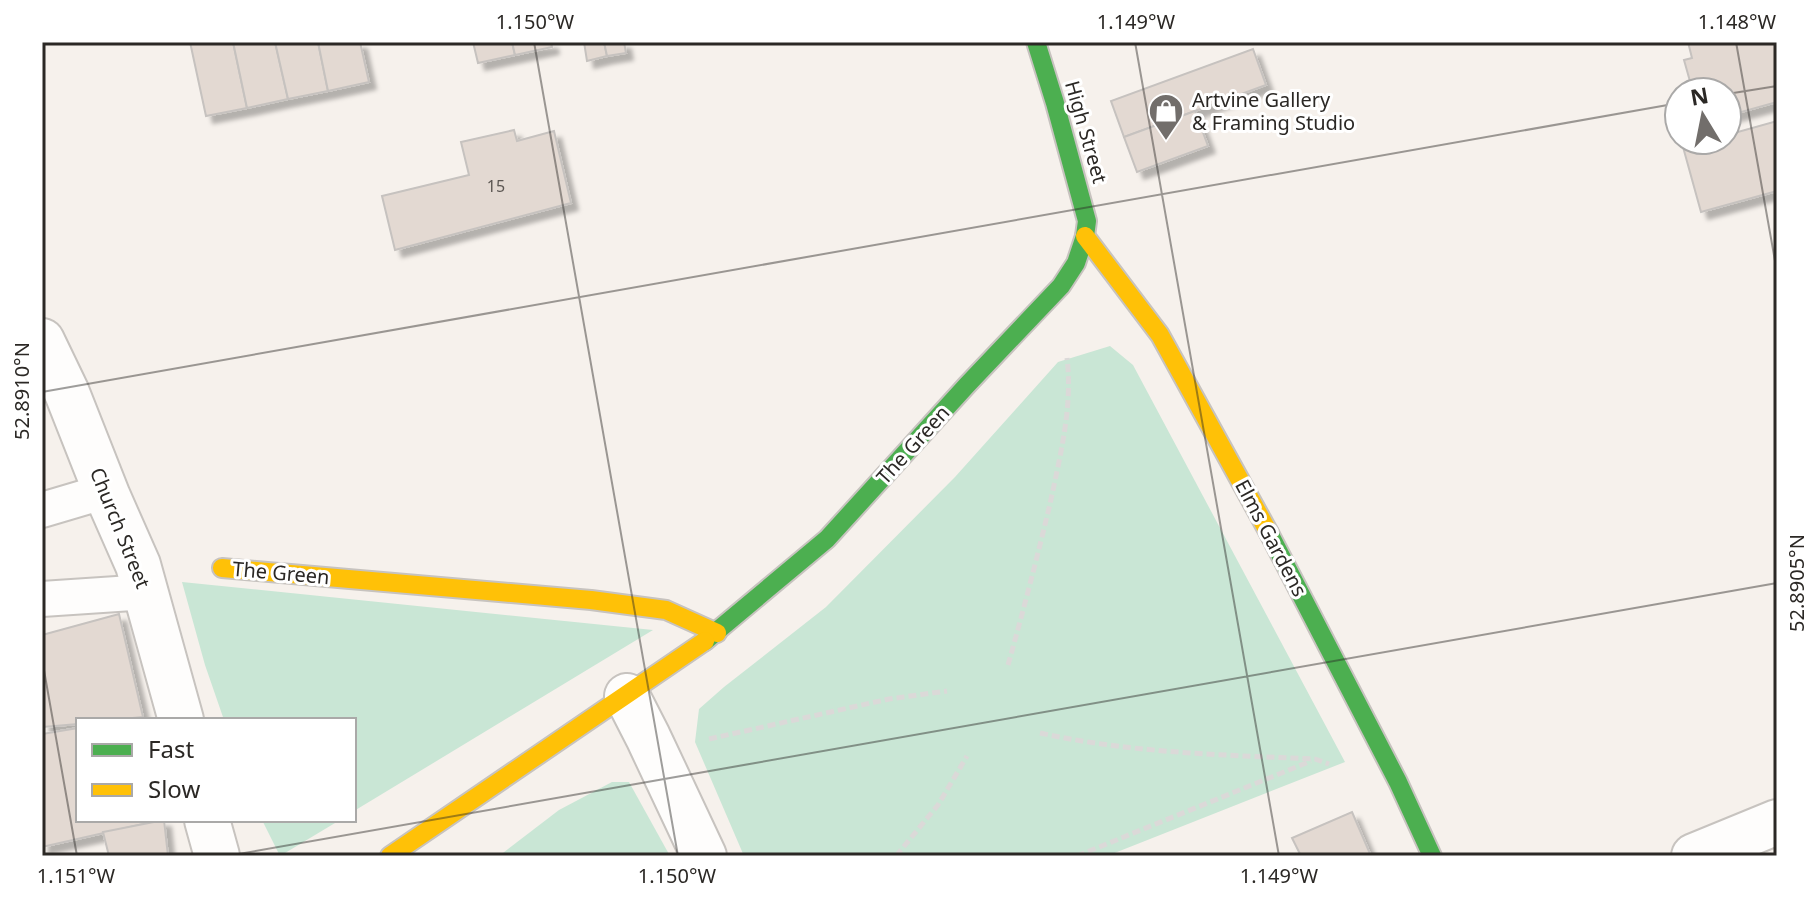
<svg xmlns="http://www.w3.org/2000/svg" width="1819" height="898" viewBox="0 0 1819 898" font-family="'Noto Sans',sans-serif">
<style>
.green{fill:#c9e6d5}
.building{fill:#e3d9d2;stroke:#c6c2bf;stroke-width:2;filter:url(#shadow)}
.lines{fill:none;stroke-linecap:round;stroke-linejoin:round}
.lane-casing{stroke:#c7c3bf;stroke-width:38}
.street-casing{stroke:#c7c3bf;stroke-width:48}
.fast-casing{stroke:#c7c3bf;stroke-width:22}
.slow-casing{stroke:#c7c3bf;stroke-width:22}
.path{stroke:#dbd9d8;stroke-width:5;stroke-dasharray:8 4;stroke-linecap:butt}
.lane{stroke:#fefdfc;stroke-width:34}
.street{stroke:#fefdfc;stroke-width:44}
.fast{stroke:#4caf50;stroke-width:18}
.slow{stroke:#ffc107;stroke-width:18}
.ticks{fill:none;stroke:#2b2825;stroke-width:2;stroke-opacity:0.45}
.labels{text-anchor:middle;stroke-width:6;stroke-linejoin:round;paint-order:stroke}
.number-label{font-size:16px;fill:#5b5652}
.poi-label{font-size:20px;fill:#2b2825;stroke:#fff;text-anchor:start}
.street-label{font-size:20px;fill:#2b2825;stroke:#fff}
.neatline{fill:none;stroke:#2b2825;stroke-width:3}
.ticks-label{font-size:20px;text-anchor:middle;fill:#2b2825}
</style>
<defs>
<filter id="shadow"><feDropShadow dx="7" dy="7" stdDeviation="2" flood-color="#0004"/></filter>
</defs>
<rect width="100%" height="100%" fill="#f6f1ec"/>
<!-- green -->
<g class="green">
<polygon points="1110,346 1133,365 1345,762 1107,856 744,856 695,742 699,709 724,687 826,607 955,477 1058,362"/>
<polygon points="182,582 653,630 354,811 354,720 224,720 205,665"/>
<polygon points="612,782 629,782 670,856 499,856 559,810"/>
<polygon points="262,820 340,820 280,856"/>
</g>
<!-- building -->
<g class="building">
<polygon points="190,42 233,42 247,108 206,116"/>
<polygon points="233,42 275,42 288,99 247,108"/>
<polygon points="275,42 318,42 328,91 288,99"/>
<polygon points="318,42 360,42 369,82 328,91"/>
<polygon points="473,42 512,42 515,55 478,63"/>
<polygon points="512,42 551,42 552,47 515,55"/>
<polygon points="584,42 604,42 607,56 587,61"/>
<polygon points="604,42 624,42 626,53 607,56"/>
<polygon points="1688,42 1777,42 1777,102 1727,116 1727,92 1693,92 1684,60 1692,58"/>
<polygon points="1253,49 1266,85 1124,137 1111,101"/>
<polygon points="1195,111 1208,146 1137,172 1124,137"/>
<polygon points="1777,121 1777,191 1701,212 1683,147 1708,140 1727,140 1727,135"/>
<polygon points="514,130 517,141 554,131 571,203 395,250 382,196 469,175 461,142"/>
<polygon points="119,614 143,717 112,720 78,720 78,724 43,727 42,635"/>
<polygon points="78,728 78,820 161,820 42,847 42,734"/>
<polygon points="1352,812 1371,856 1301,856 1292,838"/>
<polygon points="164,820 168,856 109,856 103,832"/>
</g>
<g class="lines">
<defs>
<g id="lane">
<polyline points="42,510 106,491"/>
<polyline points="42,599 147,592"/>
</g>
<g id="street">
<polyline points="42,341 67,393 108,497 138,565 181,720"/>
<polyline points="627,696 648,737 704,856"/>
<polyline points="207,820 217,856"/>
<polyline points="1694,856 1777,822"/>
</g>
<g id="fast">
<polyline points="1269,533 1398,782 1432,856"/>
<polyline points="705,641 827,539 967,385 1061,286 1076,263 1085,236 1087,221 1055,103 1036,42"/>
</g>
<g id="slow">
<polyline points="1085,236 1160,335 1269,533"/>
<polyline points="222,568 591,600 666,610 717,633"/>
<polyline points="390,856 705,641"/>
</g>
</defs>
<!-- lane casing -->
<use href="#lane" class="lane-casing"/>
<!-- street casing -->
<use href="#street" class="street-casing"/>
<!-- fast casing -->
<use href="#fast" class="fast-casing"/>
<!-- slow casing -->
<use href="#slow" class="slow-casing"/>
<!-- path -->
<g class="path">
<path d="M 1008,665 C 1023,612 1037,558 1050,504 C 1060,456 1073,407 1067,358"/>
<path d="M 1040,733 C 1131,753 1223,755 1315,759 L 1329,764"/>
<polyline points="709,739 889,699 947,691"/>
<polyline points="896,856 938,805 967,756"/>
<polyline points="1077,856 1311,761"/>
</g>
<!-- lane -->
<use href="#lane" class="lane"/>
<!-- street -->
<use href="#street" class="street"/>
<!-- fast -->
<use href="#fast" class="fast"/>
<!-- slow -->
<use href="#slow" class="slow"/>
</g>
<!-- ticks -->
<path class="ticks" d="M 534,42 L 678,856M 1135,42 L 1279,856M 1736,42 L 1777,272M 1727,94 L 1777,86M 42,392 L 1679,103M 42,659 L 77,856M 227,856 L 1777,583"/>
<!-- icons -->
<defs>
<symbol id="shop-pin" viewBox="-11 -11 22 30"><path d="M0 17L-7.5 6A9.5 9.5 0 1 1 7.5 6Z" fill="#726e6b" stroke="#fff"/><path d="M-5-2.5h2.3a2.7 3.5 0 0 1 5.4 0H5L5.5 6h-11ZM-1.5-2.5h3a1.5 2.3 0 0 0-3 0Z" fill="#fff"/></symbol>
</defs>
<g fill-rule="evenodd">
<use href="#shop-pin" x="1146" y="91" width="40" height="54"/>
</g>
<g class="labels">
<!-- number labels -->
<g class="number-label">
<text x="496" y="192">15</text>
</g>
<!-- poi labels -->
<g class="poi-label">
<text x="1192" y="107">Artvine Gallery<tspan x="1192" dy="23">&amp; Framing Studio</tspan></text>
</g>
<!-- street labels -->
<g class="street-label">
<text transform="translate(1086 132) rotate(74)" y="7">High Street</text>
<text transform="translate(913 445) rotate(-48)" y="7">The Green</text>
<text transform="translate(120 528) rotate(68)" y="7">Church Street</text>
<text transform="translate(1271 538) rotate(62)" y="7">Elms Gardens</text>
<text transform="translate(281 573) rotate(5)" y="7">The Green</text>
</g>
</g>
<!-- border -->
<rect width="1819" height="898" fill="none" stroke="#ffffff" stroke-width="88"/>
<!-- legend -->
<rect x="76" y="718" width="280" height="104" fill="#ffffff" stroke="#aaa9a8" stroke-width="2"/>
<rect x="92" y="744" width="40" height="12" fill="#4caf50" stroke="#aaa9a8" stroke-width="2"/>
<text x="148" y="758" font-size="24" fill="#2b2825">Fast</text>
<rect x="92" y="784" width="40" height="12" fill="#ffc107" stroke="#aaa9a8" stroke-width="2"/>
<text x="148" y="798" font-size="24" fill="#2b2825">Slow</text>
<!-- north arrow -->
<g transform="translate(1703 116) rotate(350)"><circle r="38" fill="#ffffff" stroke="#aaa9a8" stroke-width="2"/>
<path d="M0-6L14 30L0 20L-14 30Z" fill="#726e6b"/>
<text y="-12" font-size="22" font-weight="bold" text-anchor="middle" fill="#2b2825">N</text>
</g>
<rect x="44" y="44" width="1731" height="810" class="neatline"/>
<g class="ticks-label">
<text x="535" y="29">1.150°W</text>
<text x="1136" y="29">1.149°W</text>
<text x="1737" y="29">1.148°W</text>
<text transform="translate(22 391) rotate(-90)" y="7">52.8910°N</text>
<text transform="translate(1797 583) rotate(-90)" y="7">52.8905°N</text>
<text x="76" y="883">1.151°W</text>
<text x="677" y="883">1.150°W</text>
<text x="1279" y="883">1.149°W</text>
</g>
</svg>
